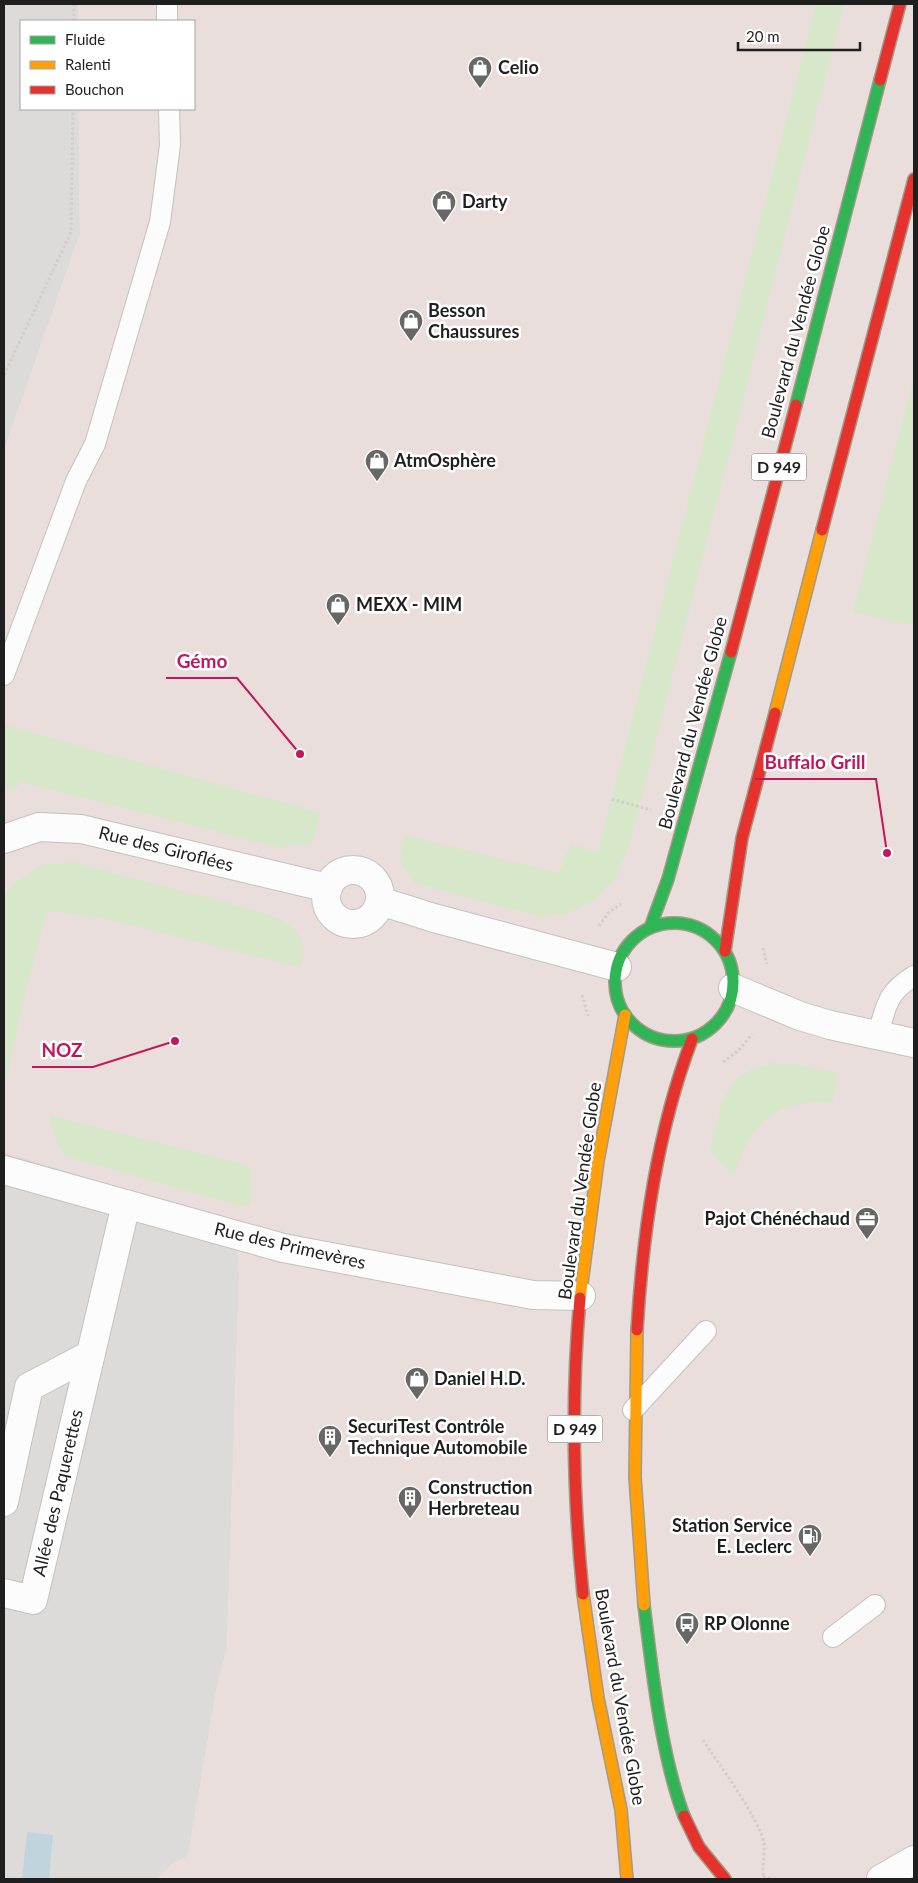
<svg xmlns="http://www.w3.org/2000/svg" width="918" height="1883" viewBox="0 0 918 1883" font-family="Lato,sans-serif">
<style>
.residential{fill:#dcdbd9}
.commercial{fill:#e9dedb}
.grass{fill:#d7e7ca}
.water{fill:#bfd4dc}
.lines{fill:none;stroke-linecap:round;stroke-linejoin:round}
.lane-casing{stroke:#c3c2c0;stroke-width:22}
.street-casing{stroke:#c3c2c0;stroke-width:30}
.fast-casing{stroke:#a19b87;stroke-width:14}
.slow-casing{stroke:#a19b87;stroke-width:14}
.jam-casing{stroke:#a19b87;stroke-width:14}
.path{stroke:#d5cbc8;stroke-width:3;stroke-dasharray:2.5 2.5;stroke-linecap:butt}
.lane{stroke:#fcfcfc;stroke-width:20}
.street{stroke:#fcfcfc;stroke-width:28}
.fast{stroke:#30b455;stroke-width:11}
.slow{stroke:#ff9f0a;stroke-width:11}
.jam{stroke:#e5322d;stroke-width:11}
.labels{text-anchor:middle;stroke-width:5;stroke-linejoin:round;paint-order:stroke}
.shield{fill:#fff;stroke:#626262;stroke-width:1}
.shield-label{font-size:16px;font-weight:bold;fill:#1f1f1f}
.poi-label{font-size:18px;font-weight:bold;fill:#1f1f1f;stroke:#fff;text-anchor:start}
.street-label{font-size:18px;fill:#1f1f1f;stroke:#fff}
.leader{fill:none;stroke:#c2185b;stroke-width:2}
.callout-dot{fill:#c2185b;stroke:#fff;stroke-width:2}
.callout-label{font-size:19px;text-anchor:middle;font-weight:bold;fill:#c2185b;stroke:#fff;stroke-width:5;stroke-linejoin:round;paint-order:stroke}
</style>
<rect width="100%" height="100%" fill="#edece8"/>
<!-- residential -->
<g class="residential">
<polygon points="4,4 78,4 78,21 21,21 21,109 79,109 80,234 4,451"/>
<polygon points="4,1152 238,1223 239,1275 227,1649 217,1687 188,1856 173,1864 157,1879 4,1879"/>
</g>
<!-- commercial -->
<polygon class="commercial" points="78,4 914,4 914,1879 157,1879 173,1864 188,1856 217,1687 227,1649 239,1275 238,1223 4,1152 4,451 80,234 79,109 194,109 194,21 78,21"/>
<!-- grass -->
<g class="grass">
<path d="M 816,4 L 844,4 L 630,842 L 616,877 L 594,900 L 569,913 L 541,917 L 415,883 C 399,864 399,858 404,835 L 559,873 L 570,844 L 598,852 Z"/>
<polygon points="914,377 914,626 853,612"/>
<polygon points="5,725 321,813 311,845 291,843 284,849 21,782 12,792 4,783"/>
<path d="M 76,863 L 258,911 C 289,922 310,931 300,967 L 99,917 L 47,911 L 22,1006 L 4,1090 L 4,896 L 16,881 L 44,864 Z"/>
<path d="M 772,1063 L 795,1064 L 839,1073 L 832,1103 C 775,1098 749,1124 734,1176 L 710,1152 C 716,1129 719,1097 737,1079 C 746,1070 760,1067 772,1063 Z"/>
<polygon points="49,1115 250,1166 251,1200 249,1205 241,1206 65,1156 56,1140"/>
</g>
<!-- water -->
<polygon class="water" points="27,1832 53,1835 49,1879 22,1879"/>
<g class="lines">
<defs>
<g id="lane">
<polyline points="167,4 167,21"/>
<polyline points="4,675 76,481 95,444 160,222 170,145 169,109"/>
<path d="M 878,1035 C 886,1006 887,992 914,976"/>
<polyline points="633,1410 706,1331"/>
<polyline points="833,1637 875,1605"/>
</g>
<g id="street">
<polyline points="4,839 39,827 81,829 328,888"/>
<circle cx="353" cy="897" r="27"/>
<polyline points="380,901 434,918 617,967"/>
<polyline points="733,988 800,1016 830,1025 914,1043"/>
<polyline points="4,1170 283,1248 533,1295 581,1296"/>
<polyline points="4,1502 29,1387 90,1355"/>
<polyline points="4,1593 33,1600 126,1204"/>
<polyline points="881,1879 914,1860"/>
</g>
<g id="fast">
<polyline points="796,405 880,80"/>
<circle cx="674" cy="982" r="59"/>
<polyline points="650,928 668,879 731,652"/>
<path d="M 644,1605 C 652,1670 661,1755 684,1816"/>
</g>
<g id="slow">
<polyline points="775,713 822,530"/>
<polyline points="580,1298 598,1161 625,1015"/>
<polyline points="637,1330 635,1477 644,1605"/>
<polyline points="583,1594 598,1698 621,1810 627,1879"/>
</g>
<g id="jam">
<polyline points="880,80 900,4"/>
<polyline points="822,530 914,179"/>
<polyline points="731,652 796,405"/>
<polyline points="725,951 742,838 775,713"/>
<path d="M 580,1298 C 571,1397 573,1496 583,1594"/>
<path d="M 637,1330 C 643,1231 657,1132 692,1039"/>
<polyline points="684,1816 699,1847 725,1879"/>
</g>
</defs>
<!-- lane casing -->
<use href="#lane" class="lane-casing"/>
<!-- street casing -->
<use href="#street" class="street-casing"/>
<!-- fast casing -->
<use href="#fast" class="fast-casing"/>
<!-- slow casing -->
<use href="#slow" class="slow-casing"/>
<!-- jam casing -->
<use href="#jam" class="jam-casing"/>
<!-- path -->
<g class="path">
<polyline points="74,21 74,4"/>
<polyline points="4,375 71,232 73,109"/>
<polyline points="612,799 651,810"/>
<polyline points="599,926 609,912 621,904"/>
<polyline points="763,948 767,964"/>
<polyline points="582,995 588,1016"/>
<polyline points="723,1062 739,1050 752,1034"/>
<path d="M 703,1740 C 717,1761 760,1820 764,1843 C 765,1854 762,1866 763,1877"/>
<polyline points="763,1877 772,1879"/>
</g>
<!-- lane -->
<use href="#lane" class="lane"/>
<!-- street -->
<use href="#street" class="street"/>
<!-- fast -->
<use href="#fast" class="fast"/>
<!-- slow -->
<use href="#slow" class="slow"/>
<!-- jam -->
<use href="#jam" class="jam"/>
</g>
<!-- icons -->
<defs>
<symbol id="shop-pin" viewBox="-11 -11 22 30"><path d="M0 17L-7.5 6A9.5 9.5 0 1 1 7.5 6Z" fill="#676765" stroke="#fff"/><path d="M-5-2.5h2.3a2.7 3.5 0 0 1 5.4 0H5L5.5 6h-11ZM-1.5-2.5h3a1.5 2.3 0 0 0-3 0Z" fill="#fff"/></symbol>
<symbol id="office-pin" viewBox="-11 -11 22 30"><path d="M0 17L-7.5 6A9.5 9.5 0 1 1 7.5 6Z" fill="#676765" stroke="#fff"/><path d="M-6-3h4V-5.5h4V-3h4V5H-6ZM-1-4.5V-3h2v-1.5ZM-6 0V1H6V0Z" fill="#fff"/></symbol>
<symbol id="building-pin" viewBox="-11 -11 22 30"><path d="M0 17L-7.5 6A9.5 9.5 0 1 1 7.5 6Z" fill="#676765" stroke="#fff"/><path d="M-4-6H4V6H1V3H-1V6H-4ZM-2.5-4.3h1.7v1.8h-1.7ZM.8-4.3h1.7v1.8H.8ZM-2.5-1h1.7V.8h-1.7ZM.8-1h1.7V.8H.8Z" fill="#fff"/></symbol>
<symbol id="fuel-pin" viewBox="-11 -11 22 30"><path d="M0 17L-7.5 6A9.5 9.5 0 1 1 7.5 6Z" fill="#676765" stroke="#fff"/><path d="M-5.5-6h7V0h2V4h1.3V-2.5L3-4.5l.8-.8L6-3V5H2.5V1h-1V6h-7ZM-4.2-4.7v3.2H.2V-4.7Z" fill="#fff"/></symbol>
<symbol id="bus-pin" viewBox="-11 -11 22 30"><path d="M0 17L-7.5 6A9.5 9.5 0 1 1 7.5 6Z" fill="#676765" stroke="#fff"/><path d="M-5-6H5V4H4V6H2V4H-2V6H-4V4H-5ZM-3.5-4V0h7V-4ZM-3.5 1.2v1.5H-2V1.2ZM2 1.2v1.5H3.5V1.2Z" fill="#fff"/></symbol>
</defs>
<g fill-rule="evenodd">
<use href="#shop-pin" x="466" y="54" width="28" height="38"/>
<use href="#shop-pin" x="430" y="188" width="28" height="38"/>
<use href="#shop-pin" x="397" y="307" width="28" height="38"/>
<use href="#shop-pin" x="363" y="447" width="28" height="38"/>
<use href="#shop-pin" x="324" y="591" width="28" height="38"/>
<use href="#office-pin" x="853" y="1205" width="28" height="38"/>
<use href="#shop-pin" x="403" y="1365" width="28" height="38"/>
<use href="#building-pin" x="316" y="1423" width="28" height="38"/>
<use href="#building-pin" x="396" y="1484" width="28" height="38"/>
<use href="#fuel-pin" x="796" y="1522" width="28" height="38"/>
<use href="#bus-pin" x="673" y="1610" width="28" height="38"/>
</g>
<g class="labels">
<!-- shield labels -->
<g class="shield">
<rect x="751.5" y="453.5" width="55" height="27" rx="4"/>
<rect x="547.5" y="1415.5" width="55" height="27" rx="4"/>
</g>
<g class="shield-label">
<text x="779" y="473">D 949</text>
<text x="575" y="1435">D 949</text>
</g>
<!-- poi labels -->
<g class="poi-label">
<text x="498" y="74">Celio</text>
<text x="462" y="208">Darty</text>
<text x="428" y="317">Besson<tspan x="428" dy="21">Chaussures</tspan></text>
<text x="394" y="467">AtmOsphère</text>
<text x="356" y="611">MEXX - MIM</text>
<text x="850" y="1225" text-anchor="end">Pajot Chénéchaud</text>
<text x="434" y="1385">Daniel H.D.</text>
<text x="348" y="1433">SecuriTest Contrôle<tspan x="348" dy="21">Technique Automobile</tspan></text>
<text x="428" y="1494">Construction<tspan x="428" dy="21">Herbreteau</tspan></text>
<text x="792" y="1532" text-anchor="end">Station Service<tspan x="792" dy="21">E. Leclerc</tspan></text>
<text x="704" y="1630">RP Olonne</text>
</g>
<!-- street labels -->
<g class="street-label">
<text transform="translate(796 332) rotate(-75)" y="6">Boulevard du Vendée Globe</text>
<text transform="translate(693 723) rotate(-75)" y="6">Boulevard du Vendée Globe</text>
<text transform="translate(166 849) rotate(14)" y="6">Rue des Giroflées</text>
<text transform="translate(580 1191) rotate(-82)" y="6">Boulevard du Vendée Globe</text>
<text transform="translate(290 1246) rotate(13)" y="6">Rue des Primevères</text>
<text transform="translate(58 1493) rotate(-77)" y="6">Allée des Paquerettes</text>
<text transform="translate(620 1697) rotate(80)" y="6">Boulevard du Vendée Globe</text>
</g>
</g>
<!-- callouts -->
<path class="leader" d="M300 754L237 678H166M887 853L876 779H755M175 1041L93 1067H32"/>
<g class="callout-dot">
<circle cx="300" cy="754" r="5"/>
<circle cx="887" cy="853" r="5"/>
<circle cx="175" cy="1041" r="5"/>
</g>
<g class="callout-label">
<text x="202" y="668">Gémo</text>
<text x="815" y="769">Buffalo Grill</text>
<text x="62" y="1057">NOZ</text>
</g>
<!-- border -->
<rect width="918" height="1883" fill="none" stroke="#1f1f1f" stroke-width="10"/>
<!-- legend -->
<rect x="20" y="20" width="175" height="90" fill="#ffffff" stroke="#a5a5a5"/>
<rect x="30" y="36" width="25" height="8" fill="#30b455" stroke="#a5a5a5"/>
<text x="65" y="45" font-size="15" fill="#1f1f1f">Fluide</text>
<rect x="30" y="61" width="25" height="8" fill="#ff9f0a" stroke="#a5a5a5"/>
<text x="65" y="70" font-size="15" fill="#1f1f1f">Ralenti</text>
<rect x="30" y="86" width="25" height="8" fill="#e5322d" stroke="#a5a5a5"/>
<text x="65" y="95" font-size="15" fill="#1f1f1f">Bouchon</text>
<!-- scale -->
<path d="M738 42v8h122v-8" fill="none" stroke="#1f1f1f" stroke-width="2.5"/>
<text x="746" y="42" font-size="15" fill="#1f1f1f" stroke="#ffffff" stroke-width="4" paint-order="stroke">20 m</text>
</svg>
